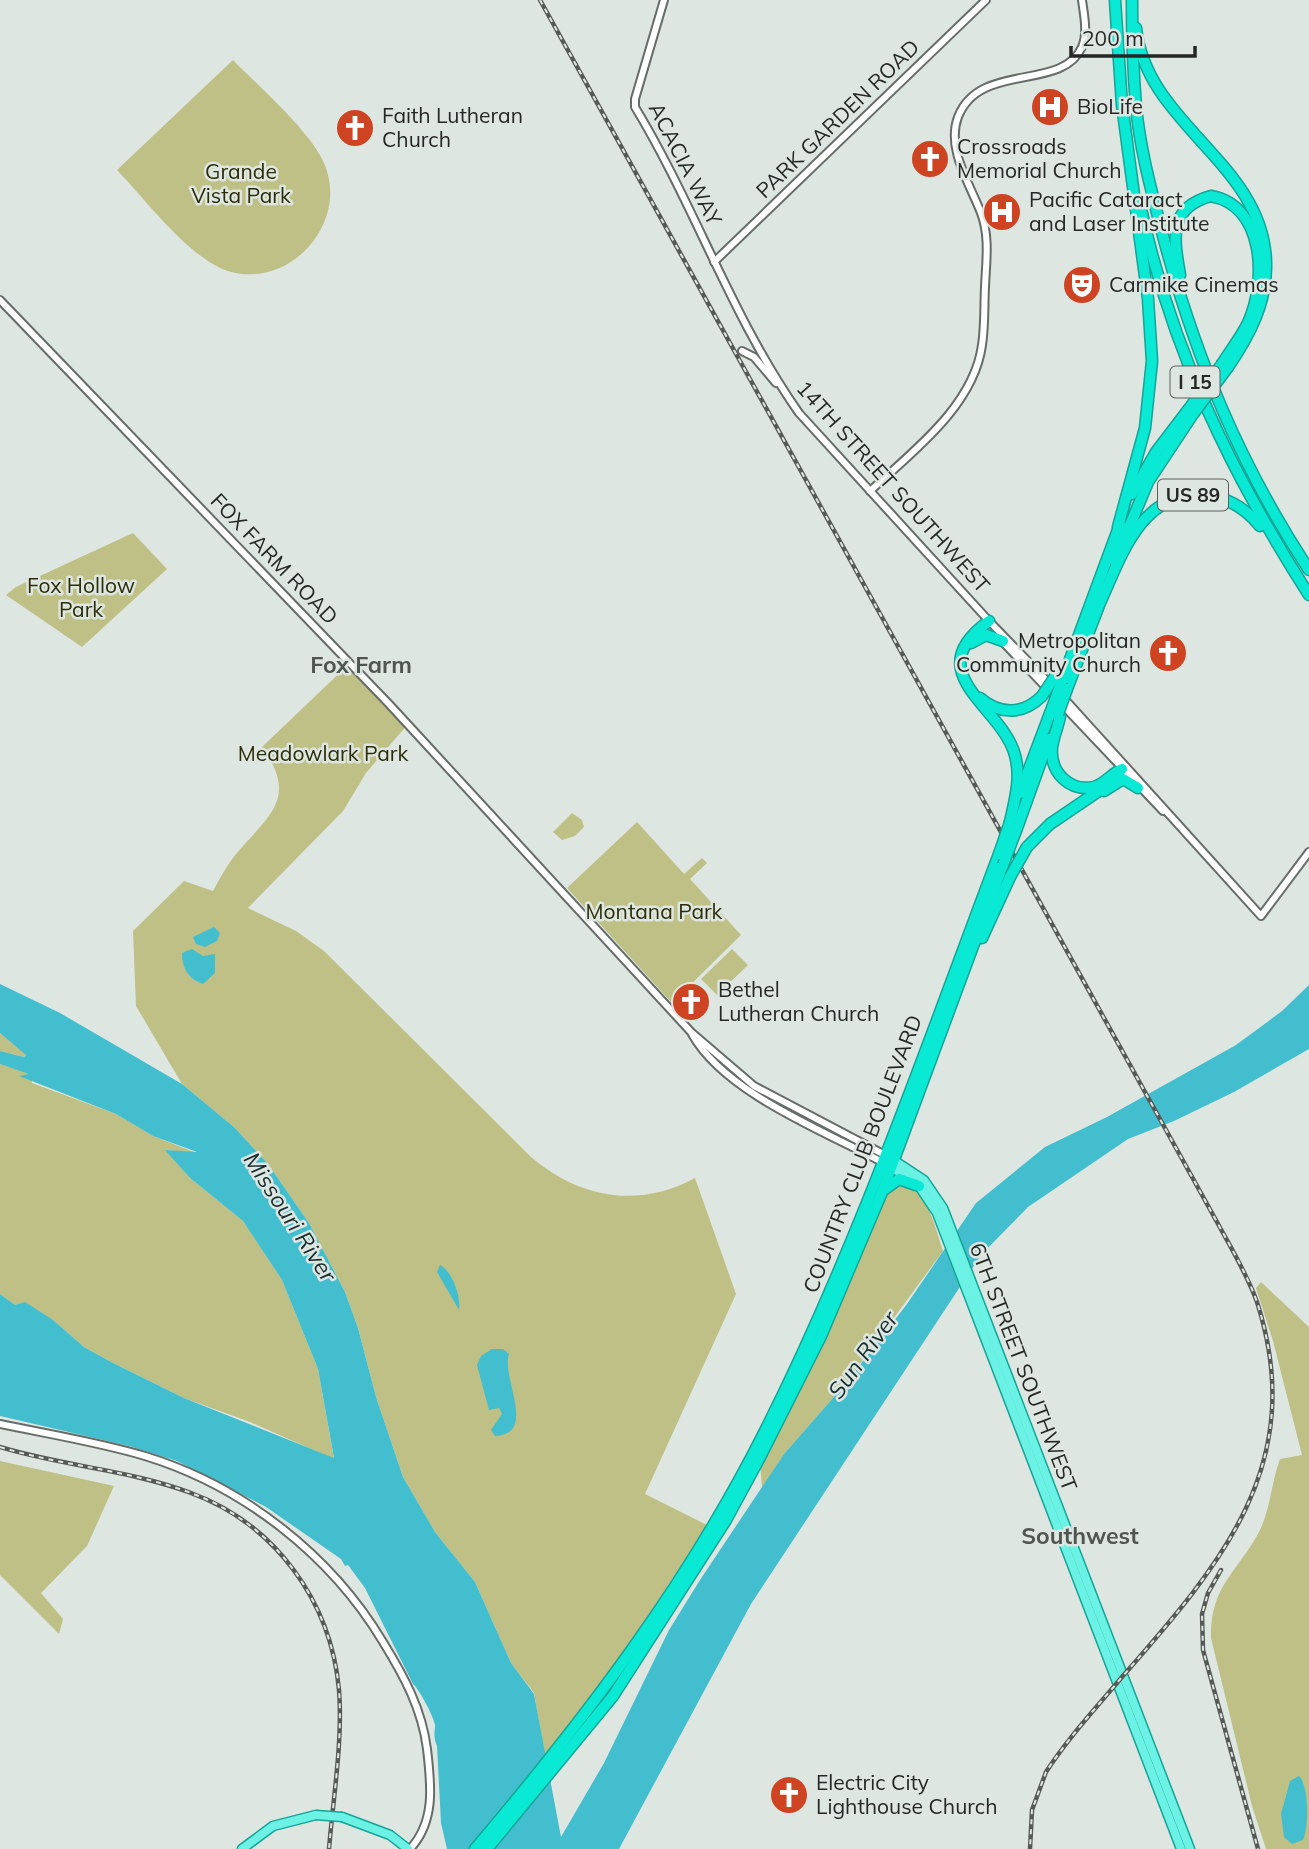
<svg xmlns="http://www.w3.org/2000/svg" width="1309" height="1849" viewBox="0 0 1309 1849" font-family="Mulish,sans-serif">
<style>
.green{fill:#bfc085}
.water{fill:#43bece}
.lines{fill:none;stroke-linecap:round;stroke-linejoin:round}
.minor-casing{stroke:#666d69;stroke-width:10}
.major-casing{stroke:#13a597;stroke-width:11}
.highway-casing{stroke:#13a597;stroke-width:13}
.minor{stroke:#fff;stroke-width:6}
.major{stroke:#6cf2e5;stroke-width:8}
.highway{stroke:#0ae9d4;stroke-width:10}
.rail-casing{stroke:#565a57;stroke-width:4.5}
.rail{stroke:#dee6e1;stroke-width:2;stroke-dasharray:5;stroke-linecap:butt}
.major-bridge-casing{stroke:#13a597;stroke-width:11;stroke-linecap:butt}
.highway-bridge-casing{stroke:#13a597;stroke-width:13;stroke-linecap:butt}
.major-bridge{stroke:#6cf2e5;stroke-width:8}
.highway-bridge{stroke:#0ae9d4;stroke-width:10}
.labels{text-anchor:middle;stroke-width:5;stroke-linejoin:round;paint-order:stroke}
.shield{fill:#dee6e1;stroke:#5c605d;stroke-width:2}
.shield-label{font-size:19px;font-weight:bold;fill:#242725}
.poi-label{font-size:21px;fill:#242725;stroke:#dee6e1;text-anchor:start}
.street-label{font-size:21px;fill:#242725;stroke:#dee6e1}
.park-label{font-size:21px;fill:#2d2d07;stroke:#dee6e1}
.neighbourhood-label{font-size:23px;font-weight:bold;fill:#4f5551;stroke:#dee6e1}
.water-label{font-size:23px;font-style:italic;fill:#182d30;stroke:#dee6e1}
</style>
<rect width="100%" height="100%" fill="#dee6e1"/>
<!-- green -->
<g class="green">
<path d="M 233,60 C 258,86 306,127 322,159 C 352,217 295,288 231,272 C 191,261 146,200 117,170 Z"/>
<polygon points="133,533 167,569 82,647 6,595 16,587"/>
<path d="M 350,663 L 408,724 L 366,773 L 343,811 L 248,908 L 296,931 L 324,951 L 531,1157 C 579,1198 638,1209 695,1178 L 736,1294 L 645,1494 L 707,1525 L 626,1650 L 545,1757 L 534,1693 L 511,1663 L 475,1582 L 435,1532 L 403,1477 L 376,1397 L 358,1328 L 345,1292 L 309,1223 L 268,1164 L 235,1128 L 182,1084 L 136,1006 L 133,931 L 184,881 L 213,891 C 220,878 227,865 236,854 C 269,815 299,799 262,747 Z"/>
<polygon points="572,813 582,820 584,827 575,836 562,840 553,832"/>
<polygon points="637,822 684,874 702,858 707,863 690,879 741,935 672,1003 567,888"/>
<polygon points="732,949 748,965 717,995 701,979"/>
<polygon points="0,1033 26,1054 24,1057 0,1051"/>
<polygon points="0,1064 31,1074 32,1083 116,1114 153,1136 199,1154 166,1150 190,1178 243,1221 282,1280 318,1369 334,1459 250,1422 184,1398 113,1363 84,1347 53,1320 15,1305 0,1294"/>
<path d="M 896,1182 C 928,1188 934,1224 943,1251 L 846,1383 L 784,1454 L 762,1488 L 760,1463 C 793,1395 827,1328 859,1259 C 868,1239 882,1194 896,1182 Z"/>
<path d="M 1261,1282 L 1309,1327 L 1309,1849 L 1266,1849 L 1252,1806 L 1211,1638 C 1210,1586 1237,1573 1259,1532 C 1271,1508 1271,1483 1280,1459 L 1302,1455 L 1273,1341 L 1256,1288 Z"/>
<polygon points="0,1461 114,1486 87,1546 41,1593 63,1619 59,1634 0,1575"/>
</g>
<!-- water -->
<g class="water">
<polygon points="214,927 220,933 217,941 205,947 196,944 193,937"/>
<path d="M 192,949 L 203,956 L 215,954 L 215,973 L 203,984 C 188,979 182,968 182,953 Z"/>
<path d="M 0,984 L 60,1013 L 182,1084 L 235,1128 L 268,1164 L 309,1223 L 345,1292 L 358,1328 L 376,1397 L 403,1477 L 435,1532 L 475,1582 L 511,1663 L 534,1694 L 561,1837 L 604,1763 L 669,1630 L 700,1580 L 784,1454 L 846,1383 L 907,1304 L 976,1203 L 1045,1147 L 1107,1117 L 1236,1045 L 1282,1011 L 1309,985 L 1309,1049 L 1234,1092 L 1174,1121 L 1128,1139 L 1028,1207 L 981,1255 L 751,1604 L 619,1849 L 447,1849 L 441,1823 L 437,1746 C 433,1737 435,1731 435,1725 C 434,1717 419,1689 413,1684 L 365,1588 L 348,1565 L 345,1566 L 341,1559 L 266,1507 L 177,1461 L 129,1446 L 0,1416 L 0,1294 L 15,1305 L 25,1302 L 53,1320 L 84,1347 L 113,1363 L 184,1398 L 334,1458 L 318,1369 L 282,1280 L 243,1221 L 190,1178 L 165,1150 L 197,1152 L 153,1136 L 116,1114 L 19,1076 L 29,1074 L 0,1064 L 0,1051 L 24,1057 L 26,1055 L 0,1033 Z"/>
<path d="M 440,1265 C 452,1271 461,1296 459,1310 L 437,1272 Z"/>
<path d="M 492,1349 L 503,1349 L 509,1354 C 501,1378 538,1434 495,1436 L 491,1430 L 502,1414 L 499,1408 L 489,1410 L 477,1365 L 481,1356 Z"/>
<path d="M 1299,1776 C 1309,1786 1309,1826 1303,1840 L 1292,1844 L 1284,1837 L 1281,1814 L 1290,1781 Z"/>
</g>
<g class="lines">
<defs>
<g id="minor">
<path d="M 664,0 L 635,99 L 635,107 C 695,206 732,318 799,413 L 989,621 L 1052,686"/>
<polyline points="714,262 986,0"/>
<polyline points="0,300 389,704 691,1032 754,1086 885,1155"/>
<polyline points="742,351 754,357 776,383"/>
<path d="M 870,491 C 912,452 974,406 982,345 C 985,326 984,306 985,287 C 986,262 990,237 981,213 C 970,184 946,149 958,117 C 980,61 1062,92 1082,47 C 1088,33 1084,15 1082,0"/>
<polyline points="1002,641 1163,811"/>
<polyline points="1062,696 1261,916 1309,852"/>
<path d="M 692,1034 C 725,1093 824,1131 882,1162"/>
<path d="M 0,1424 C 48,1434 98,1442 145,1456 C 243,1486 331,1555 383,1642 C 404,1676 422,1709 427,1749 C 431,1784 436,1821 410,1849"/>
</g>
<g id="major">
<polyline points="889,1157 924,1180 943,1208 1190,1849"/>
<polyline points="887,1164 919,1186 937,1213 1181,1849"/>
<polyline points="342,1817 390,1835 408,1849"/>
<polyline points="242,1849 273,1826 316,1815"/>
</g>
<g id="highway">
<polyline points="1115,0 1122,105 1148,299 1152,361 1145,428 1118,527"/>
<path d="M 1132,0 C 1132,35 1133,71 1136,106 C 1140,150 1152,193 1163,236 C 1196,359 1239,463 1309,570"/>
<path d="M 1136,28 C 1146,125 1264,163 1266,263 C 1267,302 1250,335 1228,367"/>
<path d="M 1141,209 C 1172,351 1231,473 1309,595"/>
<path d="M 1180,275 C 1174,239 1167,208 1211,196 C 1265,206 1267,281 1248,323 C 1241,337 1230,351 1222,364"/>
<polyline points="1132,494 1156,452 1188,410"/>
<polyline points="1115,561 1148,482 1193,414"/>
<path d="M 1095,614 C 1119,564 1137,491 1204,495 C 1227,497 1246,509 1260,526"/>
<path d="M 989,621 C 918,672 999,705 1014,752 C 1022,776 1015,799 1010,822"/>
<polyline points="971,643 986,635 1003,641"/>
<polyline points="1062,681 1120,524"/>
<polyline points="1067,689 1098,608"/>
<path d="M 980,698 C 1000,715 1023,715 1042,696"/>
<path d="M 1060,716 C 1058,727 1053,738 1052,748 C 1050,773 1070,792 1094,787 C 1105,784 1111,774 1122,769"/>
<polyline points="1104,791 1123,779 1138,788"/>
<polyline points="1020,793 1052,708"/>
<polyline points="1017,828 1049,739"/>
<polyline points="1027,847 1050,824 1106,786"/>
<polyline points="982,938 1010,877"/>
<polyline points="885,1189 899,1179 919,1186"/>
<path d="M 475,1849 C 586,1718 689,1583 766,1429 C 859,1244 926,1047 999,854"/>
<polyline points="487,1849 613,1696 726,1520 759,1459 821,1336 882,1192 1003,865"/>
</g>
</defs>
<!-- minor casing -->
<use href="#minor" class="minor-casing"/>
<!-- major casing -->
<use href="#major" class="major-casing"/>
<!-- highway casing -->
<use href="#highway" class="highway-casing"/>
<!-- minor -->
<use href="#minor" class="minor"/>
<!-- major -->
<use href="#major" class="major"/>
<!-- highway -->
<use href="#highway" class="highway"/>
<defs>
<g id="rail">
<path d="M 540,0 L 1217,1222 C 1231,1248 1247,1274 1257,1302 C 1309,1464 1221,1564 1122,1677 C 1096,1708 1068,1738 1046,1772 L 1032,1810 L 1030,1849"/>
<path d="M 0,1447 C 62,1466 130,1470 191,1493 C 275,1524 331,1601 339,1690 C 343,1740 333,1799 329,1849"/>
<polyline points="1221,1570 1208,1593 1202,1614 1203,1650 1258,1849"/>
</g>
</defs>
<!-- rail casing -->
<use href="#rail" class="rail-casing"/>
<!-- rail -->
<use href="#rail" class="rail"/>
<defs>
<polyline id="major-bridge" points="316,1815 342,1817"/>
<g id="highway-bridge">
<polyline points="1188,410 1222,364"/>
<polyline points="1193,414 1228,367"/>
<polyline points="1042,696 1056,675"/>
<polyline points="1052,708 1062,681"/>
<polyline points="1058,714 1067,689"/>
<polyline points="999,854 1010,822"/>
<polyline points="1003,865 1017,828"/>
<polyline points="1010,877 1027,847"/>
</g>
</defs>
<!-- major-bridge casing -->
<use href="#major-bridge" class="major-bridge-casing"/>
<!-- highway-bridge casing -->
<use href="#highway-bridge" class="highway-bridge-casing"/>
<!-- major-bridge -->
<use href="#major-bridge" class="major-bridge"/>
<!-- highway-bridge -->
<use href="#highway-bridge" class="highway-bridge"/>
</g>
<!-- icons -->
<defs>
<symbol id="hospital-disc" viewBox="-11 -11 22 22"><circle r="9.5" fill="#ce4422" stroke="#dee6e1"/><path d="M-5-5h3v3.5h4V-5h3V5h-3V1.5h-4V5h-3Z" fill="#fff"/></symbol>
<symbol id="church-disc" viewBox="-11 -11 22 22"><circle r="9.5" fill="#ce4422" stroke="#dee6e1"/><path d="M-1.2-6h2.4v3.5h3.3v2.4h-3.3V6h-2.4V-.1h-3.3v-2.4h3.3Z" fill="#fff"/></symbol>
<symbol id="theatre-disc" viewBox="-11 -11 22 22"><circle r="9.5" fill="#ce4422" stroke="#dee6e1"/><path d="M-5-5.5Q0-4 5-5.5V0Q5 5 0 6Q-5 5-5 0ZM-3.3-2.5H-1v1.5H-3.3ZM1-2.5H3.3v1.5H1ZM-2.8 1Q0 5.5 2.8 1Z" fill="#fff"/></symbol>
</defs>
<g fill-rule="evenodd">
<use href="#hospital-disc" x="1028" y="85" width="44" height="44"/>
<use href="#church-disc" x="333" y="106" width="44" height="44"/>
<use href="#church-disc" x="908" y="137" width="44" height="44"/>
<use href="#hospital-disc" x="980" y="190" width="44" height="44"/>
<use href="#theatre-disc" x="1060" y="263" width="44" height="44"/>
<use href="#church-disc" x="1146" y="631" width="44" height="44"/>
<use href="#church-disc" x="669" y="980" width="44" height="44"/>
<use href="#church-disc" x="767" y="1773" width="44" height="44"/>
</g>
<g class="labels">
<!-- shield labels -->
<g class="shield">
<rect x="1170.5" y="366.5" width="49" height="31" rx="5"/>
<rect x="1158" y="479.5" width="70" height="31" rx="5"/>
</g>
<g class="shield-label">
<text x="1195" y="389">I 15</text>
<text x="1193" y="502">US 89</text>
</g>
<!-- poi labels -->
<g class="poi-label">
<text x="1077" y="114">BioLife</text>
<text x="382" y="123">Faith Lutheran<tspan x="382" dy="24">Church</tspan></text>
<text x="957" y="154">Crossroads<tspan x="957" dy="24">Memorial Church</tspan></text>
<text x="1029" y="207">Pacific Cataract<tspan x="1029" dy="24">and Laser Institute</tspan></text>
<text x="1109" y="292">Carmike Cinemas</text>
<text x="1141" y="648" text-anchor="end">Metropolitan<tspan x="1141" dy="24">Community Church</tspan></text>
<text x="718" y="997">Bethel<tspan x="718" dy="24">Lutheran Church</tspan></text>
<text x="816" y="1790">Electric City<tspan x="816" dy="24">Lighthouse Church</tspan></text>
</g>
<!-- street labels -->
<g class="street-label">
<text transform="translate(838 119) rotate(-44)" y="7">PARK GARDEN ROAD</text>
<text transform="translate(685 164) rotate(63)" y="7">ACACIA WAY</text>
<text transform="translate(893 487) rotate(48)" y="7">14TH STREET SOUTHWEST</text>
<text transform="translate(274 559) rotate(46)" y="7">FOX FARM ROAD</text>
<text transform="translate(863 1154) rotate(-69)" y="7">COUNTRY CLUB BOULEVARD</text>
<text transform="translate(1023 1367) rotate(69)" y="7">6TH STREET SOUTHWEST</text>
</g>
<!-- park labels -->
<g class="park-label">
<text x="241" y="179">Grande<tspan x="241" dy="24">Vista Park</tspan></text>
<text x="81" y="593">Fox Hollow<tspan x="81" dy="24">Park</tspan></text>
<text x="323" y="761">Meadowlark Park</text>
<text x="654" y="919">Montana Park</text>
</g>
<!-- neighbourhood labels -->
<g class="neighbourhood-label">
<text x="361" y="673">Fox Farm</text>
<text x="1080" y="1544">Southwest</text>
</g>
<!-- water labels -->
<g class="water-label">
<text transform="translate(290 1217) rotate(57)" y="8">Missouri River</text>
<text transform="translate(863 1355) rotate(-54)" y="8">Sun River</text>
</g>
</g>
<!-- scale -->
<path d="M1071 46v10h124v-10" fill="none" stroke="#242725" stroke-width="3.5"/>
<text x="1082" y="46" font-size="21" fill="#242725" stroke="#dee6e1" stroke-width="5" paint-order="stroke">200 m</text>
</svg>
